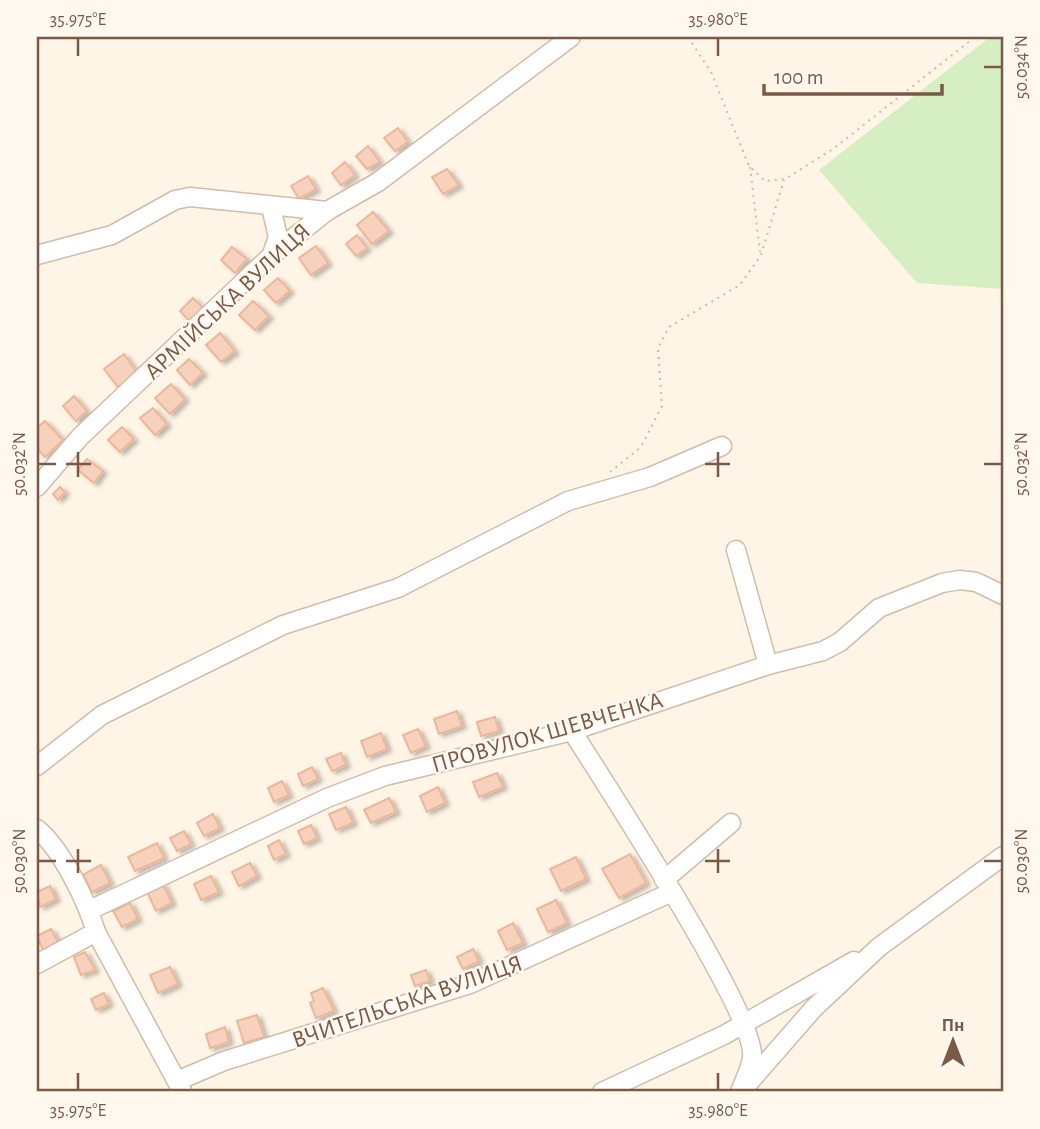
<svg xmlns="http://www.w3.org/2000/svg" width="1040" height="1129" viewBox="0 0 1040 1129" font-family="'Alegreya Sans',sans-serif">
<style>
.green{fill:#d5efc2}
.building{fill:#f7d1bb;stroke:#ecb799;stroke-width:2;filter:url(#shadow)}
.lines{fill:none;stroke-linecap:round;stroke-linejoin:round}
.minor-casing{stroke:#d3bbaa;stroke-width:21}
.path{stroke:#ddb49d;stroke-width:2;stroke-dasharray:2 5;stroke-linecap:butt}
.minor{stroke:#fff;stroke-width:18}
.ticks{fill:none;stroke:#7c5947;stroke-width:2.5}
.labels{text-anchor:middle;stroke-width:5;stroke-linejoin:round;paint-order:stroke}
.street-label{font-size:24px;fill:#7c5947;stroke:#fff8ef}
.neatline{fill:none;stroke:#7c5947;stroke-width:2.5}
.ticks-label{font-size:18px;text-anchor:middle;fill:#7c5947}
</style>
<defs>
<filter id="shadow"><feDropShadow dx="4" dy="2.5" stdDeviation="2" flood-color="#0004"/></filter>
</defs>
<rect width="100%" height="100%" fill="#fff5e6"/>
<!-- green -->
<polygon class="green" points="990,37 1003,37 1003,289 917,283 819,170"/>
<!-- building -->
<g class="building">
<polygon points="398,128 408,142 395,151 384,138"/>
<polygon points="368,146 380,162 367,169 356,156"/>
<polygon points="345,162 355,175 341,185 332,173"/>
<polygon points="447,169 459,185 443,194 432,177"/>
<polygon points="308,176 316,189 299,199 291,186"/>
<polygon points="373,212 389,231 372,244 357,225"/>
<polygon points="357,235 367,248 356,256 346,244"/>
<polygon points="316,246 328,263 311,275 299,258"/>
<polygon points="232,247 247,259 235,273 221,260"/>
<polygon points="278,278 290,291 276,303 264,290"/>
<polygon points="193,298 206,311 193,325 180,311"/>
<polygon points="253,301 269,316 255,330 239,315"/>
<polygon points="220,333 235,351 221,362 206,345"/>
<polygon points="124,354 137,373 118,387 104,369"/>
<polygon points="189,359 203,373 190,385 177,370"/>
<polygon points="171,384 185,399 170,414 155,398"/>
<polygon points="74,396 87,411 76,421 63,406"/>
<polygon points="153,408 167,424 155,435 140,418"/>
<polygon points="45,421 63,440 45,457 37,448 37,428"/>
<polygon points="122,427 134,439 120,452 108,440"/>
<polygon points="87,459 103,471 94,483 78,470"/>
<polygon points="60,487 65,492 58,500 53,494"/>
<polygon points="457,711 462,726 439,734 434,719"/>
<polygon points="495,717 499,731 481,736 477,722"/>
<polygon points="418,729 426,746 411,753 403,735"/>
<polygon points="381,733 387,749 367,757 361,741"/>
<polygon points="341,753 346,765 332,771 326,759"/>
<polygon points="312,767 318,779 303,786 298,774"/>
<polygon points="497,773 503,787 479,797 473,782"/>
<polygon points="282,781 289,795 274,802 268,788"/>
<polygon points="438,787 445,803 427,812 420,796"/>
<polygon points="389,798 396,812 371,823 364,810"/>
<polygon points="346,807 353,823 336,830 329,814"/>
<polygon points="213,814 220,828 204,836 197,823"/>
<polygon points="311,825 317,838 304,844 298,831"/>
<polygon points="184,831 191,844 177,851 170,838"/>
<polygon points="279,840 286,854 274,860 268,846"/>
<polygon points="157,843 164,858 135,871 128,857"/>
<polygon points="630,854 646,883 619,898 602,869"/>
<polygon points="576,857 586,879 561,891 550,869"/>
<polygon points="250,863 257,876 239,886 232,872"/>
<polygon points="101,865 110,883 92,892 83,875"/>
<polygon points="211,876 219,892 201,900 194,884"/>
<polygon points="163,884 172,903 156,911 147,892"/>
<polygon points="50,886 56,899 40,907 37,892"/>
<polygon points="556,900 567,923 548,932 537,909"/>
<polygon points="130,903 138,919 122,927 113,911"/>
<polygon points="513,923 523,943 507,950 498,931"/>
<polygon points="51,929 58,942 43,950 37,936"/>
<polygon points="473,949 479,961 463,969 457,957"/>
<polygon points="85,952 95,970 81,975 74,957"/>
<polygon points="170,967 178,984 158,993 150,975"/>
<polygon points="426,970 430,981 415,986 411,975"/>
<polygon points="323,988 334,1011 316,1018 310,1003 314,1001 311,993"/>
<polygon points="104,993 109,1004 96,1010 91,999"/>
<polygon points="257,1015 264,1037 244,1043 237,1021"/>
<polygon points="225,1027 229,1042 210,1048 206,1034"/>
</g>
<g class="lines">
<defs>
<g id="minor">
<polyline points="271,207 278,237 272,254"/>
<polyline points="37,255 112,235 175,200 190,197 327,211"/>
<polyline points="37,487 80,437 272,255 327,211 378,182 571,37"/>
<polyline points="736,550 768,665"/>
<path d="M 572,731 C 602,779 757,1015 752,1057 C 751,1068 744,1081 740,1092"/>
<polyline points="37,766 102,715 283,625 398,588 568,501 650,477 722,446"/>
<path d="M 37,829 C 62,849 87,902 96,932 L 182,1091"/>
<polyline points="664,880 731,823"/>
<polyline points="90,910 327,798 385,776 572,731 768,665 823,651 840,642 879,608 942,583 960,580 976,582 1003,595"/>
<polyline points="37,964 96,932"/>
<polyline points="177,1081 224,1061 470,984 672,892"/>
<polyline points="745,1087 814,1008 879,947 1003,856"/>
<polyline points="602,1092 724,1035 854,961"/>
</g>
</defs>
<!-- minor casing -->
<use href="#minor" class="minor-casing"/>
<!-- path -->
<g class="path">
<polyline points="688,37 711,72 749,166 765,181 785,179 833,149 975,37"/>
<polyline points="750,167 760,252"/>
<polyline points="610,472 641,447 662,406 658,348 669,327 740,285 761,255 784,180"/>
</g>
<!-- minor -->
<use href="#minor" class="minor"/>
</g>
<!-- ticks -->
<path class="ticks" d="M 78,38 L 78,56M 718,38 L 718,56M 984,67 L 1002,67M 78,452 L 78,477M 718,452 L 718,477M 38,464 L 56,464M 66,464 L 91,464M 705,464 L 730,464M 984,464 L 1002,464M 78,849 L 78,873M 718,849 L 718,873M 38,861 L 56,861M 66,861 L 91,861M 705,861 L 730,861M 984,861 L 1002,861M 78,1073 L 78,1090M 718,1073 L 718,1090"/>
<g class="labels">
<!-- street labels -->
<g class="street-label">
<text transform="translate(227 301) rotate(-43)" y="8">АРМІЙСЬКА ВУЛИЦЯ</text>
<text transform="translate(547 732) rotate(-16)" y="8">ПРОВУЛОК ШЕВЧЕНКА</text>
<text transform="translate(407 1001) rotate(-19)" y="8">ВЧИТЕЛЬСЬКА ВУЛИЦЯ</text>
</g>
</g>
<!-- border -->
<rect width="1040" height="1129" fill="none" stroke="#fff8ef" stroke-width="77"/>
<!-- north arrow -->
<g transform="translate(953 1041)" stroke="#fff8ef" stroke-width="5" paint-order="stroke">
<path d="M0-5L12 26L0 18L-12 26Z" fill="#7c5947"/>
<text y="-10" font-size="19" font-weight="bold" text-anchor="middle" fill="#7c5947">Пн</text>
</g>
<!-- scale -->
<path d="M764 84v10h178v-10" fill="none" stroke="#7c5947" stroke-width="3.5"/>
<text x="774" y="84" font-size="21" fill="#7c5947" stroke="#fff8ef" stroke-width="5" paint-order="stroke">100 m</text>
<rect x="38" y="38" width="964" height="1052" class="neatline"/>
<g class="ticks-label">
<text x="78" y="25">35.975°E</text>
<text x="718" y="25">35.980°E</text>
<text transform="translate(1021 67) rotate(-90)" y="6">50.034°N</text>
<text transform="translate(19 464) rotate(-90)" y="6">50.032°N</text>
<text transform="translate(1021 464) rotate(-90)" y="6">50.032°N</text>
<text transform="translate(19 861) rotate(-90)" y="6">50.030°N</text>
<text transform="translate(1021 861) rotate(-90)" y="6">50.030°N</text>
<text x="78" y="1116">35.975°E</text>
<text x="718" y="1116">35.980°E</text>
</g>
</svg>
